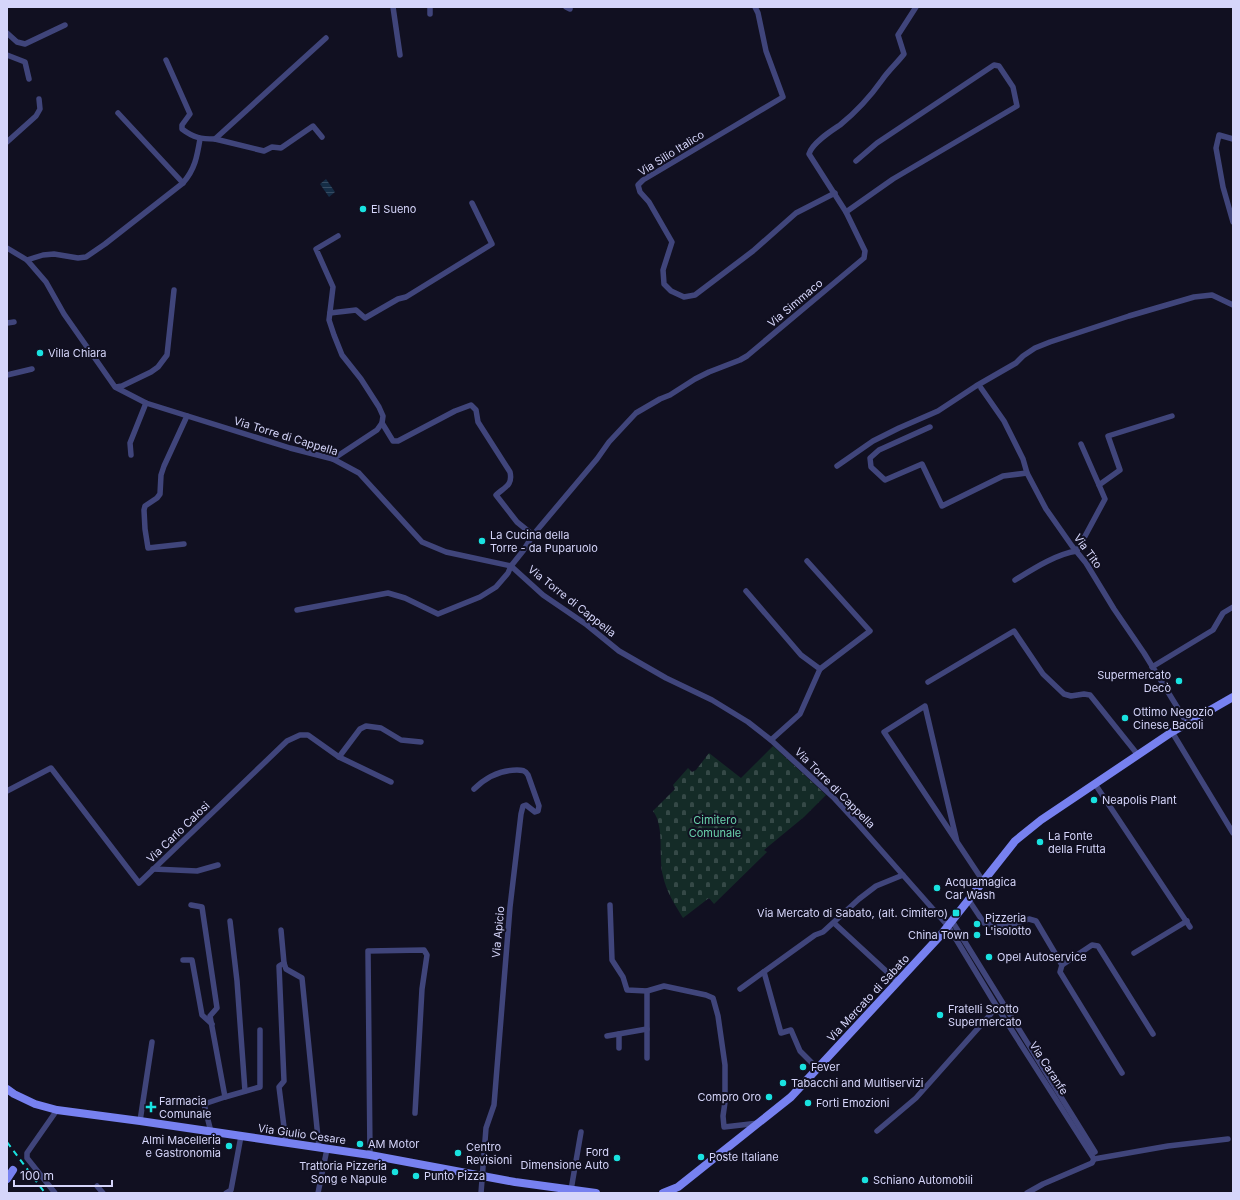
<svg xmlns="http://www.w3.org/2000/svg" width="1240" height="1200" viewBox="0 0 1240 1200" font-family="Inter,sans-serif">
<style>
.cemetery{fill:url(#cemetery-stones)}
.water{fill:url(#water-rules)}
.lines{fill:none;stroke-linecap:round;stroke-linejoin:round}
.street{stroke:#40457b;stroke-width:5.5}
.secondary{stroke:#7781f0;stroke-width:8}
.rail{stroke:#19e2e0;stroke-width:2;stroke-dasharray:6 5;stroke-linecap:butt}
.poi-dot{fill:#19e2e0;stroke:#111021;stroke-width:1.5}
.labels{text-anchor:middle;stroke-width:4;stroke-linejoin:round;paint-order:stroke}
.street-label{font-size:11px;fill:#d5d5fa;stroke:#111021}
.poi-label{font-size:11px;fill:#d5d5fa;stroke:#111021;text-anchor:start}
.park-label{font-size:11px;fill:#69d2ac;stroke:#111021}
</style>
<defs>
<pattern id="cemetery-stones" width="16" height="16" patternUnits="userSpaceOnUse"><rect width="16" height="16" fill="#142b27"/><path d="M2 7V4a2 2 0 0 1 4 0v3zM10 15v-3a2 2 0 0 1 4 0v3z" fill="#354947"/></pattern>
<pattern id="water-rules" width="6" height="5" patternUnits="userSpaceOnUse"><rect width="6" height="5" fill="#152d46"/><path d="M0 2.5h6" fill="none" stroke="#364b62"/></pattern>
</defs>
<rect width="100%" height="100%" fill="#111021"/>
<!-- cemetery -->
<path class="cemetery" d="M 773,746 L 826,795 L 804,817 L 764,850 L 767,852 L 714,904 L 709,898 L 683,918 C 675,905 666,891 663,876 C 658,857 665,827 653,811 L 675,789 L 673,785 L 688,768 L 692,772 L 696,770 L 709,753 L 741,778 Z"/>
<!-- water -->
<polygon class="water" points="326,179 335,192 329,197 320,184"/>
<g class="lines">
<!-- street -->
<g class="street">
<polyline points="393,7 400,55"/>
<polyline points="430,7 430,14"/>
<polyline points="566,7 570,9"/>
<polyline points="755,7 758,13 766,51 783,97 736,125 643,180 638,185 640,192 649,202 672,242 663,270 664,284 671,291 684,297 695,295 753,251 796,213 835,193"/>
<polyline points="7,33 17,42 25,44 65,25"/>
<polyline points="7,55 25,62 29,79"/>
<path d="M 166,60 L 190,114 L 182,125 L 182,129 C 194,138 201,139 215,139 L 326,38"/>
<polyline points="118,113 183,183"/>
<polyline points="215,139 264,151 272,147 281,148 313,126 322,137"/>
<polyline points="1233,139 1219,135 1216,148 1223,187 1233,222"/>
<polyline points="7,142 36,116 40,109 39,99"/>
<polyline points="846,212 893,179 1017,106 1013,87 999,66 994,65 877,143 856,161"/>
<polyline points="7,248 27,260 46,282 64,314 115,387 146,403 290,448 333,459 359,473 422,542 446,552 511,566 543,595 587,625 619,651 666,678 712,700 748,722 771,740 833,797 857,823 948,926 997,1007 1094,1159 1168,1146 1228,1139"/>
<path d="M 27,260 L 43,255 L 54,254 L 78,258 L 86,257 L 105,244 L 183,183 C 195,169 197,157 200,139"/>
<polyline points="330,313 356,310 365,318 398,299 406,297 492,244 472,203"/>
<polyline points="7,323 14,322"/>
<polyline points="7,375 32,369"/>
<polyline points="116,387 122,386 151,372 158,367 167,355 174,290"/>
<polyline points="981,388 1004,421 1023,459 1027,473 1046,509 1072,546 1086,563 1114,609 1144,653 1187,723"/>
<path d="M 382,423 L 393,441 L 398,441 L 455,411 L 471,405 L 476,410 L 478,422 L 510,472 C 513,485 505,487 496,495 L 517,522 L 533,535"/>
<polyline points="930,427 879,450 870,458 871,467 885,480 922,464 942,506 1003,476 1027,473"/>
<polyline points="1081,444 1099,485"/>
<polyline points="131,455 130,443 146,403"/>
<polyline points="333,459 377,430 382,423 383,416 379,407 361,379 342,355 334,335 329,320 333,287 316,249 338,236"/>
<polyline points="837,466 873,441 899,428 938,411 976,386 1016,363 1023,356 1035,348 1050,342 1129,316 1194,297 1212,295 1233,305"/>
<polyline points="184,544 148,548 145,529 144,510 145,506 157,498 160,494 161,475 164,466 187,416"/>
<path d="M 1015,580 C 1033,569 1056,554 1077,551 L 1105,499 L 1099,485 L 1120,470 L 1108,436 L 1172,416"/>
<polyline points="746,591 801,655 820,669"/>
<path d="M 297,610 L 388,593 L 405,598 L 438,614 L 480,597 L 496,587 L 508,573 L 511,566 L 523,551 L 533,535 L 597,459 L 609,442 L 636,413 L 660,399 L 670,395 L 695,379 L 709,372 L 740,360 L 747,356 L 864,258 L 865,251 L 846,212 L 809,154 C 812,143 831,131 840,125 C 856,112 870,97 882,80 C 888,71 897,63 904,54 L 898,35 L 916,7"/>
<polyline points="1152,667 1213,630 1223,613 1233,607"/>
<polyline points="928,682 1014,631 1043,674 1064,694 1071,696 1084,694 1090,695 1138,755"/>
<polyline points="1172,732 1233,833"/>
<polyline points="771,740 800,714 820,669 870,631 807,561"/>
<polyline points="339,757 360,729 366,726 381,728 401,740 421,742"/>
<polyline points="1095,784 1190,927"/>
<path d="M 474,789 C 486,777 500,770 517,770 C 522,770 525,770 528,775 L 539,806 L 538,811 L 535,812 L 526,805 L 523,806 L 521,814 L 510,907 L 494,1105 L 486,1128 L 481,1193"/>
<polyline points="7,791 51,768 139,883 287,741 300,735 308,735 339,757 391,782"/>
<polyline points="957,842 925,706 884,732 983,881"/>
<polyline points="153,869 197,871 218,865"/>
<polyline points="968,899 984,923 991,925 1014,924 1029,919 1036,921 1062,965 1060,972 1122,1073"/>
<polyline points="191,905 202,907 203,914 217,1008 210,1016 225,1097 204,1104 211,1132"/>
<polyline points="610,905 612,960 623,977 627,990 647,991 664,986 706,995 713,998 718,1016 725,1065 725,1102 723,1116 724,1127 759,1123"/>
<polyline points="230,921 237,981 245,1091"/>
<polyline points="952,921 1095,1152"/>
<polyline points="834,923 898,982"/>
<polyline points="281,930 284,963 279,966 284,1081 279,1087 286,1143"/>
<polyline points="1134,953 1187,921"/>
<polyline points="183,960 192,960 202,1015 212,1024"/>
<polyline points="284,963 286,969 302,978 319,1148"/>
<polyline points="1062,965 1092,945 1098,946 1153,1034"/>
<polyline points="764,972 781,1033 791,1030 800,1051 818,1069"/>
<polyline points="740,989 815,935 823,932 859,899 876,886 903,875"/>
<polyline points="619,1034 619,1048"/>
<polyline points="607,1036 647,1029"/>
<polyline points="647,1058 647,991"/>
<polyline points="225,1097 260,1087 260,1030"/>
<polyline points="140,1121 152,1042"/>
<polyline points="877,1131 916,1098 997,1007"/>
<polyline points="370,1155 368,951 424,950 427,955 422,989 415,1113"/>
<polyline points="97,1186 103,1193"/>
<polyline points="571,1190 581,1132"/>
<polyline points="55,1193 27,1158 27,1153 57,1110"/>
<polyline points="226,1193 231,1190 241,1136"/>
<polyline points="318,1193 327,1149"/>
<polyline points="1027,1193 1043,1184 1092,1163 1094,1159"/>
</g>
<!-- secondary -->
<g class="secondary">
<polyline points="7,1089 14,1094 35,1104 57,1110 140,1121 370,1155 515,1182 596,1193"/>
<polyline points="7,1179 13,1170"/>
<polyline points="663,1193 678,1187 791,1097 940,936 1015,841 1041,820 1172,732 1233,697"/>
</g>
<!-- rail -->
<polyline class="rail" points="7,1142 45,1193"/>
</g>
<!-- markers -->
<g class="poi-dot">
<circle cx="363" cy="209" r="4"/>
<circle cx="40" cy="353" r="4"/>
<circle cx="482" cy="541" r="4"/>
<circle cx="1179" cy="681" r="4"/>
<circle cx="1125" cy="718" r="4"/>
<circle cx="1094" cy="800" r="4"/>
<circle cx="1040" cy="842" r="4"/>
<circle cx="937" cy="888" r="4"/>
<rect x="952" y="909" width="8" height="8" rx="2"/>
<circle cx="977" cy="924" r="4"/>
<circle cx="977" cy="935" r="4"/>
<circle cx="989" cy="957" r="4"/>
<circle cx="940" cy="1015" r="4"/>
<circle cx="803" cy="1067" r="4"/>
<circle cx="783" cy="1083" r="4"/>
<circle cx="769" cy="1097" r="4"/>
<circle cx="808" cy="1103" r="4"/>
<path d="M149 1101h4v4h4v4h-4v4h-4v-4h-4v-4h4z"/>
<circle cx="360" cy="1144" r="4"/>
<circle cx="229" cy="1146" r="4"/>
<circle cx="458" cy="1153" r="4"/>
<circle cx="701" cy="1157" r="4"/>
<circle cx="617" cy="1158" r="4"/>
<circle cx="395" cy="1172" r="4"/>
<circle cx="416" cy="1176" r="4"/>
<circle cx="865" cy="1180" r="4"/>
</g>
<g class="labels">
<!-- street labels -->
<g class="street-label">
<text transform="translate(671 153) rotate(-32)" y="4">Via Silio Italico</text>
<text transform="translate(795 303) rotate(-40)" y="4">Via Simmaco</text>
<text transform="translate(286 436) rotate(17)" y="4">Via Torre di Cappella</text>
<text transform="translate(1088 551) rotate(54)" y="4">Via Tito</text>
<text transform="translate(572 601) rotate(38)" y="4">Via Torre di Cappella</text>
<text transform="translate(835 788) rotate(45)" y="4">Via Torre di Cappella</text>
<text transform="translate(178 832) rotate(-44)" y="4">Via Carlo Calosi</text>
<text transform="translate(498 932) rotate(-85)" y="4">Via Apicio</text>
<text transform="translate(868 998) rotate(-47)" y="4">Via Mercato di Sabato</text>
<text transform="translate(1049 1068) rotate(57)" y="4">Via Caranfe</text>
<text transform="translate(302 1134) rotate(8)" y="4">Via Giulio Cesare</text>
</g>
<!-- poi labels -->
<g class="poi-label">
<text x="371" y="213">El Sueno</text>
<text x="48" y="357">Villa Chiara</text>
<text x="490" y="539">La Cucina della<tspan x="490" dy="13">Torre - da Puparuolo</tspan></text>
<text x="1171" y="679" text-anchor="end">Supermercato<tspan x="1171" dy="13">Decò</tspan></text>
<text x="1133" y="716">Ottimo Negozio<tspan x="1133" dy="13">Cinese Bacoli</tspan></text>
<text x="1102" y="804">Neapolis Plant</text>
<text x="1048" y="840">La Fonte<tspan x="1048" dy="13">della Frutta</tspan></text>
<text x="945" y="886">Acquamagica<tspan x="945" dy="13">Car Wash</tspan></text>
<text x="948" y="917" text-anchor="end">Via Mercato di Sabato, (alt. Cimitero)</text>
<text x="985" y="922">Pizzeria<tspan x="985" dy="13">L'isolotto</tspan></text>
<text x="969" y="939" text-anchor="end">China Town</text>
<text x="997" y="961">Opel Autoservice</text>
<text x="948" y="1013">Fratelli Scotto<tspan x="948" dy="13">Supermercato</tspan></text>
<text x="811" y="1071">Fever</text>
<text x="791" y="1087">Tabacchi and Multiservizi</text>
<text x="761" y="1101" text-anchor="end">Compro Oro</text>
<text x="159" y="1105">Farmacia<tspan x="159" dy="13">Comunale</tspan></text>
<text x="816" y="1107">Forti Emozioni</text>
<text x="221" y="1144" text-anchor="end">Almi Macelleria<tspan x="221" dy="13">e Gastronomia</tspan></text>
<text x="368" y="1148">AM Motor</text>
<text x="466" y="1151">Centro<tspan x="466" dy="13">Revisioni</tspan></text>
<text x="609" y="1156" text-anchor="end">Ford<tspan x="609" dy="13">Dimensione Auto</tspan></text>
<text x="709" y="1161">Poste Italiane</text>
<text x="387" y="1170" text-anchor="end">Trattoria Pizzeria<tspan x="387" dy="13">Song e Napule</tspan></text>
<text x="424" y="1180">Punto Pizza</text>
<text x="873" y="1184">Schiano Automobili</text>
</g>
<!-- park labels -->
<g class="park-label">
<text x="715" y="824">Cimitero<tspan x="715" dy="13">Comunale</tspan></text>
</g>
</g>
<!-- border -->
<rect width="1240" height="1200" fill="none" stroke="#d5d5fa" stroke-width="16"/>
<!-- scale -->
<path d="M14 1180v6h98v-6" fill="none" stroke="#d5d5fa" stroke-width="2"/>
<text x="20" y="1180" font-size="12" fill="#d5d5fa" stroke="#111021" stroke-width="3" paint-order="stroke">100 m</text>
</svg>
